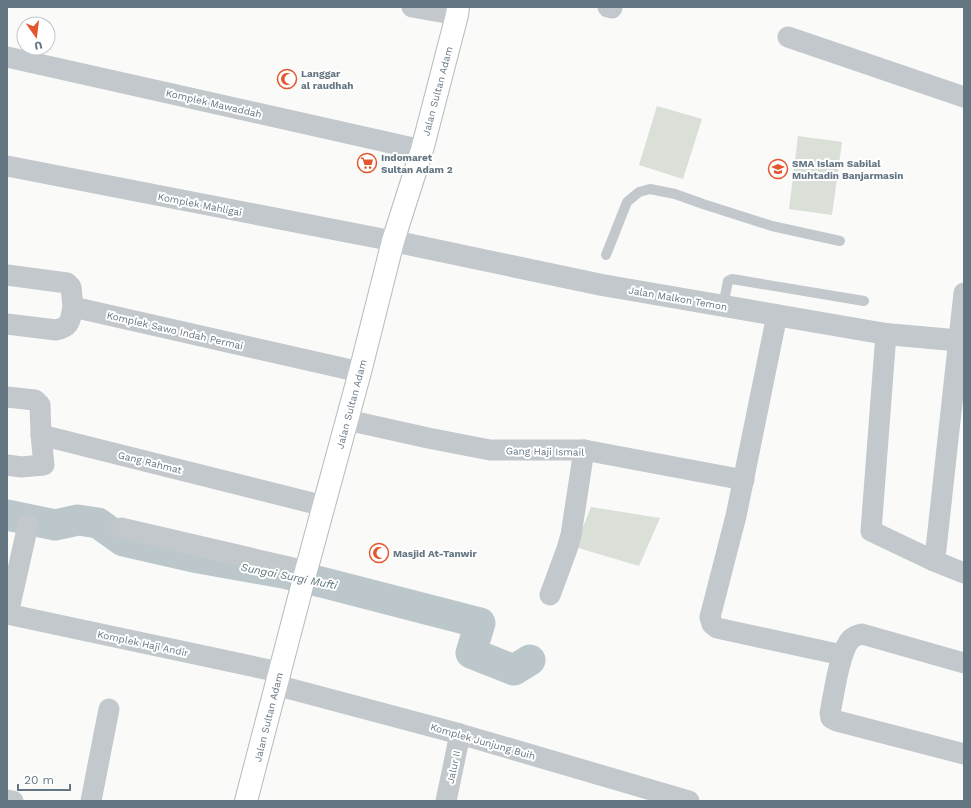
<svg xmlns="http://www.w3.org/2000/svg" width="971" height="808" viewBox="0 0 971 808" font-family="'Work Sans',sans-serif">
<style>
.green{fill:#dadfd7}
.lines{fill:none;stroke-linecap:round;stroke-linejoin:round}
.river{stroke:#bbc7cb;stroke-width:31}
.secondary-casing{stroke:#b3babf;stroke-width:24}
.service{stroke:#c3c8cc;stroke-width:10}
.minor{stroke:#c3c8cc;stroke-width:21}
.tertiary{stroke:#c3c8cc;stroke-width:22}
.secondary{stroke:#fff;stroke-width:22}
.labels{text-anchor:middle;stroke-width:4;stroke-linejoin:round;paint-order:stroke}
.poi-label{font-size:10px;font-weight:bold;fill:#657683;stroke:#fff;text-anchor:start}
.street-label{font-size:10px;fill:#657683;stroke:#fff}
.water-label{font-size:11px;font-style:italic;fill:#60757c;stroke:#fff}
</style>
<rect width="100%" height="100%" fill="#fafaf8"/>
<!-- green -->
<g class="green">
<polygon points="657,106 702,119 683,179 639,165"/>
<polygon points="798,136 842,142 832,215 789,209"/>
<polygon points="591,507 660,518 639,566 575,547"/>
</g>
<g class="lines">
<!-- river -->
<polyline class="river" points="7,515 55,525 78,520 98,523 123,541 193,557 283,573 325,583 480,623 471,653 514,670 530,660"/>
<defs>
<polyline id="secondary" points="246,801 306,571 360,372 393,241 422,150 457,15 458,7"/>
</defs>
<!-- secondary casing -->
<use href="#secondary" class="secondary-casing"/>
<!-- service -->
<g class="service">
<polyline points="606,255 627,202 639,192 650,189 675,194 703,204 772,226 840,241"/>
<polyline points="723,306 728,281 732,279 864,301"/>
</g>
<!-- minor -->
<g class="minor">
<polyline points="412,7 457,15"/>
<polyline points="608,7 612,8"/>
<polyline points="788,37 964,97"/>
<polyline points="7,57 422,150"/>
<polyline points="7,166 393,241"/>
<polyline points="7,275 67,283 71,287 73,307 360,372"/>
<polyline points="777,315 736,516 710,617 712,624 717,628 842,655"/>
<path d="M 7,324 L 56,330 C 71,327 70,320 73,307"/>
<polyline points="886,334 871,531 934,561 964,573"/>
<polyline points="7,397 35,400 40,405 41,435"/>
<polyline points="347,420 428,438 490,450 584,450 744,480"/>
<polyline points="7,465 21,467 44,465 41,435 324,506"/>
<polyline points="121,528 306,571"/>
<polyline points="934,561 936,549 964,293"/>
<polyline points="550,595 567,549 571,535 584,450"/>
<polyline points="7,614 279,672"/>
<polyline points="8,614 28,525"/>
<path d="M 964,663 L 862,634 C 858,635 854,636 851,639 C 839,651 834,695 830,713 L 831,718 L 837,721 L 964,754"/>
<polyline points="276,685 460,734 689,801"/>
<polyline points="7,800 13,801"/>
<polyline points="91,801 109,709"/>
<polyline points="446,801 460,734"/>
</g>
<!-- tertiary -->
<polyline class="tertiary" points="393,241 602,285 886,334 964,341"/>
<!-- secondary -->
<use href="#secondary" class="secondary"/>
</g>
<!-- icons -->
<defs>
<symbol id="mosque-ring" viewBox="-11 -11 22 22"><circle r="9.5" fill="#fff" stroke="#e4572e" stroke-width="1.5"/><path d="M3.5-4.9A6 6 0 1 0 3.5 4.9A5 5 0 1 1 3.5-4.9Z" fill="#e4572e"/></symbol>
<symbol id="supermarket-ring" viewBox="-11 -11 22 22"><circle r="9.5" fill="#fff" stroke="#e4572e" stroke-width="1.5"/><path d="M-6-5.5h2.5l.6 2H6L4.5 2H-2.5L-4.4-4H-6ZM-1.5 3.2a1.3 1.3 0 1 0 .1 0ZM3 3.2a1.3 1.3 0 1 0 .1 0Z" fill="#e4572e"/></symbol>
<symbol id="school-ring" viewBox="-11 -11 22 22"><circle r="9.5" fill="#fff" stroke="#e4572e" stroke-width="1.5"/><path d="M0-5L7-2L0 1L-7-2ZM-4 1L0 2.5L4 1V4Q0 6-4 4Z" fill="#e4572e"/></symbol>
</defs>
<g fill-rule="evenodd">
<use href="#mosque-ring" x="276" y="68" width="22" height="22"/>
<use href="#supermarket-ring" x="356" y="152" width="22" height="22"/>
<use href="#school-ring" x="767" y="158" width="22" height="22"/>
<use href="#mosque-ring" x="368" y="542" width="22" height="22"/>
</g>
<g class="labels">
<!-- poi labels -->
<g class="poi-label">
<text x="301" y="77">Langgar<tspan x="301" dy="12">al raudhah</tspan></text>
<text x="381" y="161">Indomaret<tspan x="381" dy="12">Sultan Adam 2</tspan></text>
<text x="792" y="167">SMA Islam Sabilal<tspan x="792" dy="12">Muhtadin Banjarmasin</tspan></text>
<text x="393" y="557">Masjid At-Tanwir</text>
</g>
<!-- street labels -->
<g class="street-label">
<text transform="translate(437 91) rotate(-75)" y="4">Jalan Sultan Adam</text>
<text transform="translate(214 103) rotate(13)" y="4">Komplek Mawaddah</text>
<text transform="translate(200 204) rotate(11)" y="4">Komplek Mahligai</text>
<text transform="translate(678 298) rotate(10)" y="4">Jalan Malkon Temon</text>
<text transform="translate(175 330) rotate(13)" y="4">Komplek Sawo Indah Permai</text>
<text transform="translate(351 404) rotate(-75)" y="4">Jalan Sultan Adam</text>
<text transform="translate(545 451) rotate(1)" y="4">Gang Haji Ismail</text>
<text transform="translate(150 462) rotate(14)" y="4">Gang Rahmat</text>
<text transform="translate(143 643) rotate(12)" y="4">Komplek Haji Andir</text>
<text transform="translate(268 717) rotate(-76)" y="4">Jalan Sultan Adam</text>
<text transform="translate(483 741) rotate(16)" y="4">Komplek Junjung Buih</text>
<text transform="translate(453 767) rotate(-78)" y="4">Jalur II</text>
</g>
<!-- water labels -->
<g class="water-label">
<text transform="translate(289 576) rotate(11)" y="4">Sungai Surgi Mufti</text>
</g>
</g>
<!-- border -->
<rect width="971" height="808" fill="none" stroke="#657683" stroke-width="16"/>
<!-- north arrow -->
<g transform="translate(36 36) rotate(166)"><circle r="19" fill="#ffffff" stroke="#c1c8cd"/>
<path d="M0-3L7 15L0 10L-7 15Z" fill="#e4572e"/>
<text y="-6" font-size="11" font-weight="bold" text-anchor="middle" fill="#657683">U</text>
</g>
<!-- scale -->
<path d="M18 784v6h52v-6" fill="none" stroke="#657683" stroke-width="2"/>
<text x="24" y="784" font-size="12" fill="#657683" stroke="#ffffff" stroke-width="3" paint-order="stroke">20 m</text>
</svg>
